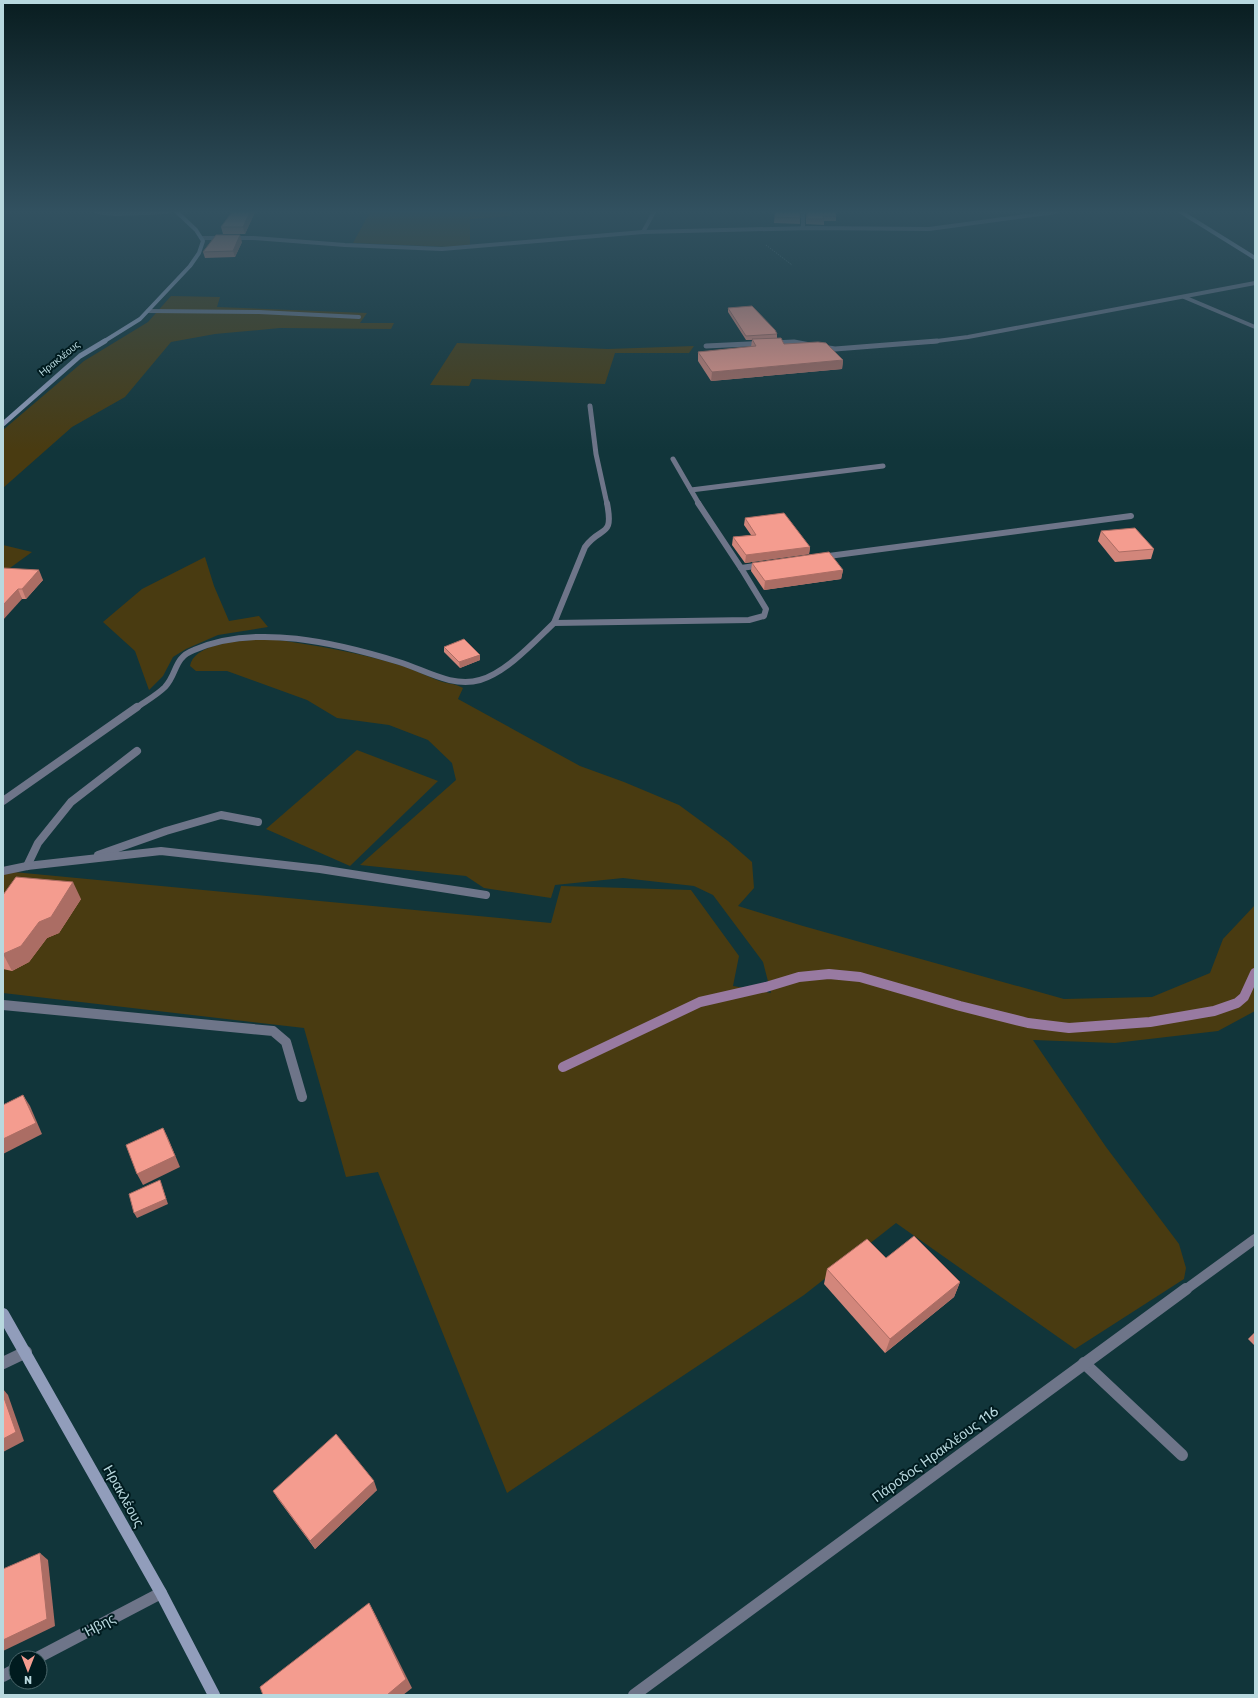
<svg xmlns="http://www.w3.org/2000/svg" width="1258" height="1698" viewBox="0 0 1258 1698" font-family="Rubik,sans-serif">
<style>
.green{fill:#493b11}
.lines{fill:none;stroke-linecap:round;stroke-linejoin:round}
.stream{stroke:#987aa1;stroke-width:10}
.path{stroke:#5d7f85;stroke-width:1;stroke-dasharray:1 1.5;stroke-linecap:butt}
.lane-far2{stroke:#6e7589;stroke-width:4}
.lane-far1{stroke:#6e7589;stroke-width:8}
.lane{stroke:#6e7589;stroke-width:12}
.street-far5{stroke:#6e7589;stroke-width:4}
.street-far4{stroke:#6e7589;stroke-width:5}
.street-far3{stroke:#6e7589;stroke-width:6}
.street-far2{stroke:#6e7589;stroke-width:8}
.street-far1{stroke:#6e7589;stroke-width:10}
.street{stroke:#6e7589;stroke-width:12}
.secondary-far2{stroke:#919dbb;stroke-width:4}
.secondary-far1{stroke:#919dbb;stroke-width:5}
.secondary{stroke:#919dbb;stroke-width:12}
.wall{fill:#d2867b}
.shaded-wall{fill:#ab6d64}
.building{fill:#f49c8f;stroke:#ab6d64}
.labels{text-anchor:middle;stroke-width:4;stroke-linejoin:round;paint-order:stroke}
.far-street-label{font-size:10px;fill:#b8d8de;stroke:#001b1f}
.near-street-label{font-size:14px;fill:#b8d8de;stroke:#001b1f}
</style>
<rect width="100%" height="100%" fill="#11353a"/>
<!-- green -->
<g class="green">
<polygon points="370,212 509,212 513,216 470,219 470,245 451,247 353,243"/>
<polygon points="171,296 220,297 217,307 367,313 360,323 394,323 391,329 280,328 215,334 171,342 125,397 72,427 3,488 3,430 84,361 148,322"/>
<polygon points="457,343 608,349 694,346 689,353 615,353 605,384 472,379 469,386 430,385"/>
<polygon points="3,545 32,552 3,573"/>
<polygon points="205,557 214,586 229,621 259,616 268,627 218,635 186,649 173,657 163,676 149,690 135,651 103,622 142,589"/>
<path d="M 270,639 C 316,645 361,653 406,667 C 416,671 427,676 437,680 C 446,684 455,683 463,688 L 458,699 L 580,766 L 624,782 L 679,805 L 728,841 L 752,862 L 754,888 L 738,906 L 803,926 L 1064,999 L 1152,997 L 1210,973 L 1223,939 L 1255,905 L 1255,1011 L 1218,1031 L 1115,1043 L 1033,1040 L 1106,1147 L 1179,1244 L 1186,1268 L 1184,1279 L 1075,1349 L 896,1223 L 804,1295 L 507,1493 L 378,1172 L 346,1177 L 304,1028 L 3,993 L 3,871 L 551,923 L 561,886 L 691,890 L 739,956 L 733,986 L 771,993 L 763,962 L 713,895 L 694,886 L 623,878 L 555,885 L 551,898 L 484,888 L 466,876 L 360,865 L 456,780 L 452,763 L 428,740 L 389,725 L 337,718 L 307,700 L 227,671 L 196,671 L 190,666 C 194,641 249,640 270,639 Z"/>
<polygon points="357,750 438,781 350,866 266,829"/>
</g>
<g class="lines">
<!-- stream -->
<polyline class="stream" points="563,1067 700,1002 766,987 799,977 829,974 860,977 960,1006 1028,1023 1069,1028 1150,1022 1214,1011 1237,1003 1244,997 1255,973"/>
<!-- path -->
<polyline class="path" points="766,245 792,265"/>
<!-- lane-far2 -->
<g class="lane-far2">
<polyline points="803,212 803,228"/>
<polyline points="148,311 259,312 359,317"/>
</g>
<!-- lane-far1 -->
<g class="lane-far1">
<polyline points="98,855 166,831 221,815 258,822"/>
<polyline points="27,866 38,843 71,802 137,751"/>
<polyline points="3,871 27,866 161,851 320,869 486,895"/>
</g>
<!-- lane -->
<polyline class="lane" points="1084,1363 1182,1455"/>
<!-- street-far5 -->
<g class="street-far5">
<polyline points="97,212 115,214 167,212"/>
<polyline points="643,232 654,212"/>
<polyline points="202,238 253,238 345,245 442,249 643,232 811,228 929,229 1056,212"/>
<polyline points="1184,297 1255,327"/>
<polyline points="929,342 968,337 1255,283"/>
</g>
<!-- street-far4 -->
<g class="street-far4">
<polyline points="706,346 794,342 810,345"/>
<polyline points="822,347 835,349 937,341"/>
<polyline points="590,406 596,454 607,504"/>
<polyline points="673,459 699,504"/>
<polyline points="691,490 883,466"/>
</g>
<!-- street-far3 -->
<g class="street-far3">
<polyline points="698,503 741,568"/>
<polyline points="821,557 1131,516"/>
<path d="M 554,623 L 585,547 C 601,525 614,539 607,503"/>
<path d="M 136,708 C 146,701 157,695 165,687 C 178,673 173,658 194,650 C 256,623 337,643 399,662 C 425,670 452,688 480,680 C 507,672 534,642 554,623 L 749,620 L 764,616 L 766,609 L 741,568 L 762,565"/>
</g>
<!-- street-far2 -->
<polyline class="street-far2" points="3,801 137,707"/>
<!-- street-far1 -->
<g class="street-far1">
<polyline points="3,1005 273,1031 286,1042 302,1097"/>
<polyline points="1185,1290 1255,1239"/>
</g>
<!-- street -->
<g class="street">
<polyline points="3,1363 26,1352"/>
<polyline points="37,1658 161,1593"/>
<polyline points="3,1676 16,1669"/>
<polyline points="634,1695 1186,1289"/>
</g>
<!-- secondary-far2 -->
<g class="secondary-far2">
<polyline points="1181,212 1255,258"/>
<polyline points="103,342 140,319 190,266 199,253 203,241 196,230 177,212"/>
</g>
<!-- secondary-far1 -->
<polyline class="secondary-far1" points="3,424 80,356 105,341"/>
<!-- secondary -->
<polyline class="secondary" points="3,1314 161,1593 214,1695"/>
</g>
<!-- wall -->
<g class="wall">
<polygon points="255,212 245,234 223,234 221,227"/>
<polygon points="775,212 800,218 800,224 774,223"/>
<polygon points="806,212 835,212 836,216 836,221 824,221 824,225 806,224"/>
<polygon points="242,242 235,257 205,258 203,252"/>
<polygon points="728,308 777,334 777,338 784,344 843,360 842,369 711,381 698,361 698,352 751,347 752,340 746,340 728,312"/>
<polygon points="745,518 810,547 809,554 745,563 732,545 733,537 751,535 744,525"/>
<polygon points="1101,531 1154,549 1151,559 1115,562 1098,541"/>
<polygon points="752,563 843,570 841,579 764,590 751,571"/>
<polygon points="3,568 43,580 26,599 22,599"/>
<polygon points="444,647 480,660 460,668 444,652"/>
<polygon points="3,895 81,899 59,933 47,938 29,962 12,971 3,969"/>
<polygon points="886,1258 960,1282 954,1297 885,1353 824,1284 827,1269"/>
<polygon points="1255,1332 1255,1346 1248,1339"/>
<polygon points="377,1490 315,1549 278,1499 273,1491"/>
</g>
<!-- shaded-wall -->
<g class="shaded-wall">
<polygon points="250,212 255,212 245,234 243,227"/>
<polygon points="240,235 242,242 235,257 233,251"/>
<polygon points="843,360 842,369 711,381 712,372"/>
<polygon points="810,547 809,554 745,563 746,555"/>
<polygon points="39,570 43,580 26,599 22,589"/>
<polygon points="843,570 841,579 764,590 765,581"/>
<polygon points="18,589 22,599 3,620 3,605"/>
<polygon points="480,655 480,660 460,668 459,662"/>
<polygon points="73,882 81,899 59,933 47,938 29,962 12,971 3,954 39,922"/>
<polygon points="23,1095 30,1106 42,1134 3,1154 3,1139"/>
<polygon points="163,1128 168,1138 180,1167 143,1185 137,1174"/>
<polygon points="160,1180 168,1204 137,1218 134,1213"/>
<polygon points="960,1282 954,1297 885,1353 890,1339"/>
<polygon points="3,1389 8,1395 24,1441 3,1452"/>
<polygon points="374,1481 377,1490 315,1549 310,1541"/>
<polygon points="40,1553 48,1560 55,1626 3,1651 3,1640"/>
<polygon points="369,1603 375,1614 412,1688 403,1695 387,1695"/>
</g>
<!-- building -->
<g class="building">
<polygon points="232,212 250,212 243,227 221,227"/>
<polygon points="775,212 800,212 800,218 775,217"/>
<polygon points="807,212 835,212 836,216 823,216 824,219 807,219"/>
<polygon points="216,235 240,235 233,251 203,252"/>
<polygon points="752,306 775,330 777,334 746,336 728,308"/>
<polygon points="781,338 784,344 818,342 826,343 843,360 712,372 698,352 756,346 752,339"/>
<polygon points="784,513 810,547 746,555 733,537 756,535 745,518"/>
<polygon points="1135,528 1154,549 1119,552 1101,531"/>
<polygon points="829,552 843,570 765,581 752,563"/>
<polygon points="3,568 39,570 22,589 18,589 3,605"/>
<polygon points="464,639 480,655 459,662 444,647"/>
<polygon points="16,877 73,882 51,917 39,922 21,946 3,954 3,895"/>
<polygon points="23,1095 36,1123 3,1139 3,1105"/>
<polygon points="163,1128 175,1156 137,1174 126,1145"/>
<polygon points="160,1180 166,1199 134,1213 129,1194"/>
<polygon points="914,1236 960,1282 890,1339 827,1269 867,1239 886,1258"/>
<polygon points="3,1395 16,1432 3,1439"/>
<polygon points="336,1434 374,1481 310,1541 273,1491"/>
<polygon points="40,1553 47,1619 3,1640 3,1569"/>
<polygon points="369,1603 406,1679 387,1695 263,1695 260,1687"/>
</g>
<!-- sky -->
<linearGradient id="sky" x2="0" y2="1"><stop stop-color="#091d20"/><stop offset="0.47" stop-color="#325160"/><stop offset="1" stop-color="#325160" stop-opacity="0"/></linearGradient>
<rect width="1258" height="450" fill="url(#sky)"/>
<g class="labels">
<!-- far-street labels -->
<g class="far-street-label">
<text transform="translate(59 358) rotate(-39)" y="4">Ηρακλέους</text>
</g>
<!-- near-street labels -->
<g class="near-street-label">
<text transform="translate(935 1454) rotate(-36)" y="5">Πάροδος Ηρακλέους 116</text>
<text transform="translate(124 1496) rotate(61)" y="5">Ηρακλέους</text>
<text transform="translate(99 1625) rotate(-28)" y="5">Ήβης</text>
</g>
</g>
<!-- border -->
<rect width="1258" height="1698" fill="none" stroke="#b8d8de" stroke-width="8"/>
<!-- north arrow -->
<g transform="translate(28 1670) rotate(180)"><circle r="19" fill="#001b1f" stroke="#4a676b"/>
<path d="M0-3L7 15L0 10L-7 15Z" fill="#f59d90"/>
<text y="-6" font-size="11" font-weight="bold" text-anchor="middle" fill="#b8d8de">N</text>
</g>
</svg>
